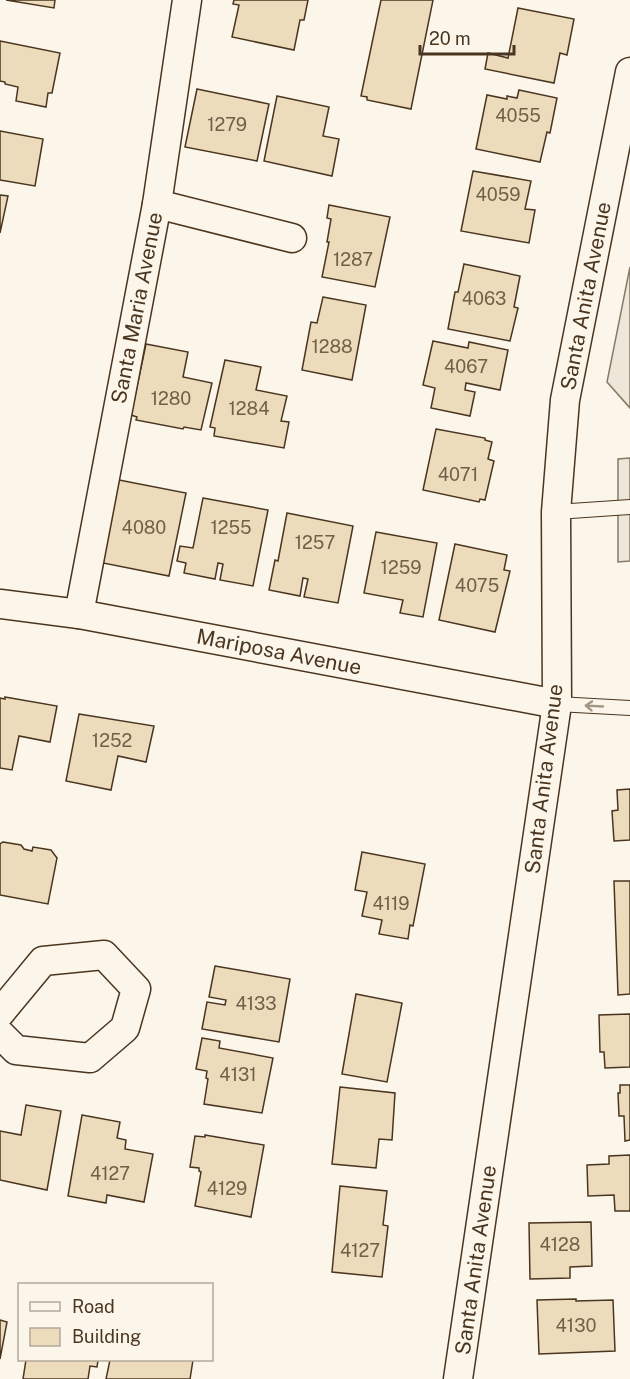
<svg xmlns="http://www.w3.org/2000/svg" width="630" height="1379" viewBox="0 0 630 1379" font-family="'Public Sans',sans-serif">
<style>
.green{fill:#ede6d9;stroke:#887966;stroke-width:1.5}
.parking{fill:#ede7d9;stroke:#887966;stroke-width:1.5}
.building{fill:#ecdcbc;stroke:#4a3520;stroke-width:1.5}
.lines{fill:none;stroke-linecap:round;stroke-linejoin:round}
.lane-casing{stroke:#4a3520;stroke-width:16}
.street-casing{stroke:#4a3520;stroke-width:31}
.lane{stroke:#fbf6e9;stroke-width:14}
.street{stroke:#fbf6e9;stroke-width:28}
.oneway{stroke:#a29684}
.labels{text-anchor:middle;stroke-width:4.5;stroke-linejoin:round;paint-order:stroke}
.number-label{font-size:18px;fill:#725f47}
.street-label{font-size:21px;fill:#4a3520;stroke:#fbf6e9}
</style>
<rect width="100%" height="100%" fill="#fbf6e9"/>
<!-- green -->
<polygon class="green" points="630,267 630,408 607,382"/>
<!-- parking -->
<polygon class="parking" points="630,458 630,561 618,562 618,459"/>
<!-- building -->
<g class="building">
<polygon points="6,0 55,0 54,8"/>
<polygon points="234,0 308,0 304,20 300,20 294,50 232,37 239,5 233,4"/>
<polygon points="381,0 433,0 411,109 367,100 367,97 361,96"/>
<polygon points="518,8 574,19 567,55 560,53 554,83 485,69 488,53 508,58"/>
<polygon points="0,41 60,53 52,93 48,93 46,107 16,101 18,87 5,84 5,82 0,81"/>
<polygon points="197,89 269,104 257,161 185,147"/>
<polygon points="519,90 557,98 550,133 547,132 540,162 476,149 487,95 507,99 507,96 517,98"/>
<polygon points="277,96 329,107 323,136 339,139 332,176 264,161"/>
<polygon points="0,131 43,139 35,186 0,180"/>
<polygon points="473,171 531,181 525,209 535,210 529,243 461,231"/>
<polygon points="0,195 8,196 0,233"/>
<polygon points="329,205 390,217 375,287 322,277 329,242 327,242 331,219 327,218"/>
<polygon points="464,264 520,276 514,307 518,308 510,341 448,329 455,292 458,292"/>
<polygon points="323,297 366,305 352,380 302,370 311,322 317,323"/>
<polygon points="433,341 468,348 469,342 508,350 500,390 466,383 465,390 475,392 470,416 431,408 435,388 423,385"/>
<polygon points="146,344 188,352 183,377 212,383 201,430 184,427 183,429 136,420 137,417 131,415"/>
<polygon points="225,360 261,367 256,390 287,396 281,421 289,422 284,448 214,436 215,428 210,427"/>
<polygon points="436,429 485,438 485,440 492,442 488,459 494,461 485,500 480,499 479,502 423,490"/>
<polygon points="119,480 186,493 169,576 103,563"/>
<polygon points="203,498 268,510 253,586 220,580 223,564 218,563 215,579 184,573 186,563 177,561 180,546 193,548"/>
<polygon points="287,513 353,526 338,603 304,597 308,579 303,578 300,596 269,590 275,560 278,561"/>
<polygon points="376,532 437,543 423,617 400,613 403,600 364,593"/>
<polygon points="455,544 507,555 504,570 510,571 495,632 439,620"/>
<polygon points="5,697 57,706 50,742 19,736 12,770 0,768 0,698 5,699"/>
<polygon points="79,714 154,726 146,762 118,756 111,790 66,781"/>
<polygon points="630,789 630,840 614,841 612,811 618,810 617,790"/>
<polygon points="3,842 21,845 24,849 32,851 33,847 51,850 57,858 48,904 0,895 0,844"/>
<polygon points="362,852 425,864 413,926 410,925 408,939 379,934 382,920 362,916 367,892 355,890"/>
<polygon points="614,881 630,881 630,994 618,995"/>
<polygon points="215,966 290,979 279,1042 202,1029 207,1002 225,1005 226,1000 209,997"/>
<polygon points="356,994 402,1003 387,1082 342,1074"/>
<polygon points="630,1014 630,1067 605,1068 604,1052 600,1052 599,1015"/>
<polygon points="202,1038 220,1041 219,1048 273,1058 262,1113 204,1104 208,1079 206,1078 207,1071 196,1069"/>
<polygon points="620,1085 630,1085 630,1140 625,1141 624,1116 619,1116 618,1093 620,1093"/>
<polygon points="340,1087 395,1093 392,1140 379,1139 376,1168 332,1164"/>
<polygon points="26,1105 61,1111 47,1190 0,1180 0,1131 21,1135"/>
<polygon points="82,1115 120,1122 117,1138 126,1140 125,1149 153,1154 144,1202 107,1195 106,1203 68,1196"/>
<polygon points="205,1135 264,1145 251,1217 195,1206 201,1172 199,1171 199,1168 190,1167 195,1136 205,1137"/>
<polygon points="630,1155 630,1211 615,1211 614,1195 588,1196 587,1165 609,1164 609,1156"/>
<polygon points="340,1186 387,1191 383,1225 388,1226 382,1277 332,1272"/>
<polygon points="591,1222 592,1266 570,1267 570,1278 530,1279 529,1223"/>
<polygon points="576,1299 576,1301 613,1300 615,1351 539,1354 537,1300"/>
<polygon points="0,1320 7,1322 0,1359"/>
<polygon points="26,1360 98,1360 97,1367 90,1366 88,1379 23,1379"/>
<polygon points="110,1360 193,1360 190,1379 106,1379"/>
</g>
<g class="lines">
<defs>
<g id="lane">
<polyline points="556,512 630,507"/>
<polyline points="557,704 630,708"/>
</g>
<g id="street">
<polyline points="157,204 292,238"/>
<polyline points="0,604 79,614 557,704"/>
<polyline points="79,614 157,204 187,0"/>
<polyline points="0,1013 43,961 104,955 136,989 125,1028 90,1058 16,1050 0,1034"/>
<polyline points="458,1379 557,704 556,512 565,400 630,72"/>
</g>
</defs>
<!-- lane casing -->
<use href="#lane" class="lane-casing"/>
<!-- street casing -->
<use href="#street" class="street-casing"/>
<!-- lane -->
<use href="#lane" class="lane"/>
<!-- street -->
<use href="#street" class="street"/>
</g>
<!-- one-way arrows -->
<defs><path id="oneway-shaft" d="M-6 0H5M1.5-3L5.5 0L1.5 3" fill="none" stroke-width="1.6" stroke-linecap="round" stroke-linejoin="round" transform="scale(1.5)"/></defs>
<use class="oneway" href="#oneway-shaft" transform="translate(594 706) rotate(-177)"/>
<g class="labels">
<!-- number labels -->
<g class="number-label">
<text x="518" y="122">4055</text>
<text x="227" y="131">1279</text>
<text x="498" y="201">4059</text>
<text x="353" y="266">1287</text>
<text x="484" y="305">4063</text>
<text x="332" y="353">1288</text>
<text x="466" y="373">4067</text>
<text x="171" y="405">1280</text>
<text x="249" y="415">1284</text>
<text x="458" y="481">4071</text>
<text x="144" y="534">4080</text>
<text x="231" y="534">1255</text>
<text x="315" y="549">1257</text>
<text x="401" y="574">1259</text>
<text x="477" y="592">4075</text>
<text x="112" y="747">1252</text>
<text x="391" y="910">4119</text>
<text x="256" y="1010">4133</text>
<text x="238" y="1081">4131</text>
<text x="110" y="1180">4127</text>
<text x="227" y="1195">4129</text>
<text x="560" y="1251">4128</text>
<text x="360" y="1257">4127</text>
<text x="576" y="1332">4130</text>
</g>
<!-- street labels -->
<g class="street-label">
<text transform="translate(586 296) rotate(-79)" y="7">Santa Anita Avenue</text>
<text transform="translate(137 308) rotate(-79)" y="7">Santa Maria Avenue</text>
<text transform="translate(279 652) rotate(11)" y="7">Mariposa Avenue</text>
<text transform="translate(544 779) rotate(-83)" y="7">Santa Anita Avenue</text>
<text transform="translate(476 1260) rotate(-82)" y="7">Santa Anita Avenue</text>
</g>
</g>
<!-- legend -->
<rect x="18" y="1283" width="195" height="78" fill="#fbf6e9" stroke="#b4a999" stroke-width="1.5"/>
<rect x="30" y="1302" width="30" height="9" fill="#fbf6e9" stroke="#b4a999" stroke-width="1.5"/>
<text x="72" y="1313" font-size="18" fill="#4a3520">Road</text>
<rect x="30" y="1328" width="30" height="18" fill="#ecdcbc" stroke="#b4a999" stroke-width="1.5"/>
<text x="72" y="1343" font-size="18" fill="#4a3520">Building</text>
<!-- scale -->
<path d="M420 45v9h94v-9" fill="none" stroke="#4a3520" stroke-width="3"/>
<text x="429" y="45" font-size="18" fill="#4a3520" stroke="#fbf6e9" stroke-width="4.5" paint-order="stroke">20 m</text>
</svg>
